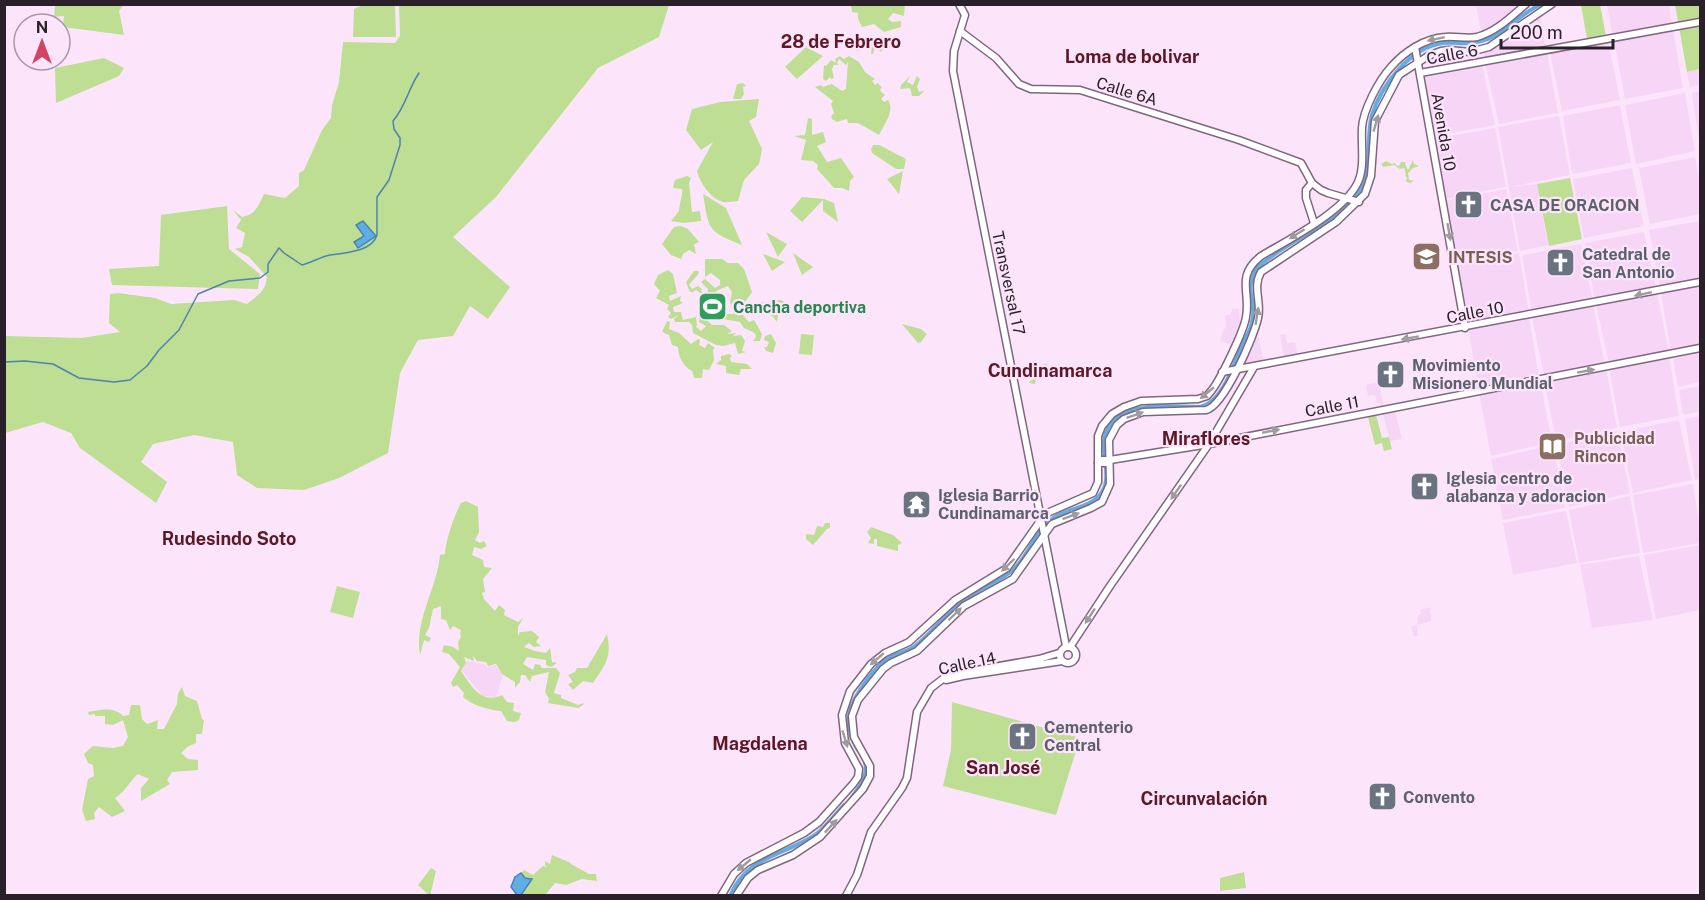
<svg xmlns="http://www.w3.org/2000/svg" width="1705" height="900" viewBox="0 0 1705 900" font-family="'Public Sans',sans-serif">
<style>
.built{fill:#f7d5f6}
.green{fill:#bede94}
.water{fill:#5fade5;stroke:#4f83ad;stroke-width:1.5}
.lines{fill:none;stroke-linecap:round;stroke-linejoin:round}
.stream{stroke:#4f83ad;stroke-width:1.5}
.canal{stroke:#5fade5;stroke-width:4}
.secondary-casing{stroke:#7f667e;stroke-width:9}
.secondary{stroke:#fff;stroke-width:6}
.oneway{fill:#9f9b9f}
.labels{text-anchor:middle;stroke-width:4.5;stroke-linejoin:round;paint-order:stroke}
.street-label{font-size:16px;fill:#2a202a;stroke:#fce5fb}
.worship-label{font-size:16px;font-weight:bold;fill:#5b616d;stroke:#fce5fb;text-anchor:start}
.education-label{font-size:16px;font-weight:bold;fill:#785e54;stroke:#fce5fb;text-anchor:start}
.leisure-label{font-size:16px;font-weight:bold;fill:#27864d;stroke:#fce5fb;text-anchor:start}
.neighbourhood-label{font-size:18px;font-weight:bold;fill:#5d1826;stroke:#fce5fb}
</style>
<rect width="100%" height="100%" fill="#fce5fb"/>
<!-- built -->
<g class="built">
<polygon points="1476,5 1519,5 1498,24 1481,32"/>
<polygon points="1607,5 1669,5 1672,25 1613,38"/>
<polygon points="1540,16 1546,49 1485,60 1484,53"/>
<polygon points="1673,29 1683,88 1625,99 1614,40"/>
<polygon points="1608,41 1620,100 1562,111 1550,52"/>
<polygon points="1547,53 1558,113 1499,124 1485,63"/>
<polygon points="1482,64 1495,125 1433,136 1421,74"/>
<polygon points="1700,69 1700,85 1690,87 1687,72"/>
<polygon points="1700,91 1700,148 1692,93"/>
<polygon points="1685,93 1695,151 1636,164 1625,105"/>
<polygon points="1620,105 1631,163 1572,174 1563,116"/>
<polygon points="1559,116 1570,175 1509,187 1537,184 1548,245 1520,251 1498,127"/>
<polygon points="1495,128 1506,187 1444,199 1434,139"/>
<polygon points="1695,157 1700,185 1700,214 1650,224 1639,168"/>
<polygon points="1632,168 1644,226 1584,238 1573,179"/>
<polygon points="1506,189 1518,251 1456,263 1444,201"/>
<polygon points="1700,221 1700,280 1660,288 1649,230"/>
<polygon points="1644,232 1656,289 1595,301 1585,243"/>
<polygon points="1581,244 1593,302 1532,314 1522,255"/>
<polygon points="1430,248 1432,265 1416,268 1412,249"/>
<polygon points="1519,253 1529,314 1467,326 1456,266"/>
<polygon points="1700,286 1700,346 1671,352 1661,293"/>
<polygon points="1657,293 1669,353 1609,364 1596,304"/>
<polygon points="1593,305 1605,365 1544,376 1532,317"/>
<polygon points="1232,309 1239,309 1240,323 1230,345 1220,340 1224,329 1226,328 1225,315 1231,314"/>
<polygon points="1529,317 1539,377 1479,389 1468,328"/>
<polygon points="1285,334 1287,343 1295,342 1298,358 1284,360 1280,335"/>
<polygon points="1259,337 1264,364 1242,366 1253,338"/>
<polygon points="1700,353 1700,382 1678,387 1673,358"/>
<polygon points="1669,356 1679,416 1620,427 1609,367"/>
<polygon points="1606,368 1617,428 1556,441 1544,379"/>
<polygon points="1540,380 1552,442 1491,456 1479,393"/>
<polygon points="1378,382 1384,406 1381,407 1380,403 1377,403 1375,395 1368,396 1366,385"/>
<polygon points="1700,386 1700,411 1683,415 1679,390"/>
<polygon points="1395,411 1402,439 1390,441 1383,414"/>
<polygon points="1700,416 1700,479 1695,480 1685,419"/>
<polygon points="1679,420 1692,480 1633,493 1620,432"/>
<polygon points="1617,431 1630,493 1569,507 1557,445"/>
<polygon points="1553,445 1565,508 1503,520 1491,459"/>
<polygon points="1693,484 1700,528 1700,543 1643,553 1633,495"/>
<polygon points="1630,496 1640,553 1579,563 1569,510"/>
<polygon points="1566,511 1577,563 1513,575 1503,523"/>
<polygon points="1700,545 1700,610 1656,619 1644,555"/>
<polygon points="1639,556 1653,620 1592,628 1580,565"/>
<polygon points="1430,607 1431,621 1417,625 1418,636 1414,636 1411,627 1417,625 1418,615 1421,614 1420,610"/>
<polygon points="467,661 485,664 487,667 495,665 503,675 496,697 483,696 462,671"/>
</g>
<!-- green -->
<g class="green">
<polygon points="55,5 123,5 119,11 124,35 63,27 64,16 54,17"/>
<polygon points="363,5 395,5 396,37 353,37 354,9"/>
<path d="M 399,5 L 669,5 L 659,37 L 598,68 L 496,197 L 453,237 L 510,287 L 488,319 L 470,306 L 453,336 L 418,340 L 400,373 L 388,453 L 339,478 L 304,490 L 257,488 L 237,475 L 233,442 L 194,435 L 153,444 L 141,462 L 167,482 L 156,503 L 80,448 L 71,433 L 43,422 L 5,433 L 5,336 L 81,338 L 120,332 L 109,323 L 110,294 L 118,293 L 155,298 L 171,304 L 234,300 L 247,304 C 258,295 266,291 267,277 L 249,257 L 235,249 L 242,247 L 245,233 L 236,228 L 241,220 L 233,210 L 242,217 C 256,214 258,206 264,194 L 285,198 L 299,186 L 299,173 L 304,170 L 322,130 L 331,118 L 332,105 L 339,82 L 343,42 L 395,43 L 400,36 Z"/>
<polygon points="851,5 905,5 904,16 893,13 888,19 892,22 901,21 901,27 884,32 874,24 862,27 858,19 858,13 852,12"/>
<polygon points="1581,5 1600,5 1606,36 1587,39"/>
<polygon points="1675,5 1700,5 1700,69 1687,72"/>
<polygon points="880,37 881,41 885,41 884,48 887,50 883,49 881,52 875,47 873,54 871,54 872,45 870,47 865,44 862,47 858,45 860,50 857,51 849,41 855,43 861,40 862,42 872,44 876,41 874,38"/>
<polygon points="806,47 823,56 797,79 785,67"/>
<path d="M 840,56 L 844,59 L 849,56 L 859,62 L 865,72 L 875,79 L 872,81 L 875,85 L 878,83 L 882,88 L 880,89 L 881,92 L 885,95 L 881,99 L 884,102 L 888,100 C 895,111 885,123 879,135 L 858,123 L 848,123 L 847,119 L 837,122 L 832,119 L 831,116 L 834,113 L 831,104 L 833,101 L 815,87 L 821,85 L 823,87 L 832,84 L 842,91 L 846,89 L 848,62 L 846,65 L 839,59 L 837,63 L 839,65 L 834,65 L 832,69 L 834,78 L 831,79 L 830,77 L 826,81 L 823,79 L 824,65 L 826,66 L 831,60 L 836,63 L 835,59 Z"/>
<polygon points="104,58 124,68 119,76 56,103 55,68"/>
<polygon points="910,76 907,82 913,85 917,76 920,79 917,87 919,92 925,90 919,96 912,96 910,88 900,89 901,85"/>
<polygon points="743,83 746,86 743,87 744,94 741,99 733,99 737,84"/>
<path d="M 759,99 L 756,117 L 749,121 L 762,149 L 759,164 L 744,180 L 738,201 C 734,201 727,203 723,202 C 710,198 700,183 697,171 L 713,142 L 701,150 L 686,130 L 692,109 L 720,102 Z"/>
<polygon points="808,118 812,119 812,135 823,132 826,142 817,146 827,162 841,158 854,177 850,181 849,191 842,188 834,188 817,169 818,165 813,161 801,160 806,140 794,136 805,135"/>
<polygon points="873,145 879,145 906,159 904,169 896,169 872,153 871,149"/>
<polygon points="1413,160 1414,164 1419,166 1413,168 1408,173 1409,180 1415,181 1409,183 1406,181 1407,177 1405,176 1406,174 1404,168 1400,169 1394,165 1383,167 1381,164 1386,161 1392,164 1395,163 1397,166 1400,165 1401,162 1406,162 1405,164 1408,170"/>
<polygon points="903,171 899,194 887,179"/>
<path d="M 687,176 L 691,178 L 689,183 L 692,212 L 700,211 L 701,221 L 684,223 L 671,221 L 679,211 C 679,203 683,197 682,189 L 673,188 L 675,180 Z"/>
<polygon points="1570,178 1582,239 1549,246 1537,184"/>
<path d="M 703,194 L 726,208 L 742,245 C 707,231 709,230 703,194 Z"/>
<polygon points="802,197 824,199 834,203 838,222 823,211 823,200 802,222 790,211"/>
<polygon points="227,206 229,249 260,274 258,289 112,285 109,269 159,266 161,215"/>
<polygon points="681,226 688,229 699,242 694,244 696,254 689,250 683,254 681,259 671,255 662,244 674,227"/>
<polygon points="766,232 787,244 778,257"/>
<polygon points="793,253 813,267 802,275"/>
<polygon points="763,254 785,262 772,271"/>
<polygon points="705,259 722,259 728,263 738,263 744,269 752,292 745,302 741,300 733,309 730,302 732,292 728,286 718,290 715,293 720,299 714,300 720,304 711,316 704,310 713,298 707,295 708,289 701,282 705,279 715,288 720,285 720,280 711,273 705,277"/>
<polygon points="668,270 673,274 677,293 669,296 670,301 681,296 680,301 683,303 673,307 674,312 681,312 683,320 696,317 697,325 696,327 701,331 706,326 699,322 700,314 712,325 724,325 732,331 727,334 736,333 733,336 741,335 745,341 742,351 746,352 738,354 735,343 723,346 716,345 693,333 692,325 689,322 675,322 674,319 679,315 671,319 668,317 671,313 667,309 669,305 656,298 660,291 654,284 658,275"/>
<polygon points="694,271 698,271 699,273 689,285 692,289 698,286 702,289 701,291 705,296 696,290 693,292 690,292 686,282"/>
<polygon points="781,300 785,302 786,314 782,312 778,315 777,322 767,310 757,308 757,303 763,302 764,306 768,306 773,301"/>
<polygon points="720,306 723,307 727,314 733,314 734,311 739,315 743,315 749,322 754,320 762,334 760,341 753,341 756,337 755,333 744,328 740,322 712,317"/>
<path d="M 667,321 L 670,322 L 669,329 L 679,333 L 691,344 L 698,339 L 700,340 L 699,345 L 705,348 L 708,343 L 715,348 L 713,350 L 714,360 L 709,370 L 703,369 L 702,378 L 694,378 L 692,371 C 684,367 678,357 678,347 L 672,345 L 669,335 L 662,332 Z"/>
<polygon points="902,324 921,329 927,334 921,342 918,343"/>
<polygon points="771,334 776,343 773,353 766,351 764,347 767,347 769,342 764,340 765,336"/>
<polygon points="801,334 814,335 812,355 799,354"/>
<polygon points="729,354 732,356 730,358 731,362 747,364 752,369 741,369 739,375 726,373 726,366 716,364 721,360 721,356"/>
<polygon points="1034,364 1035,366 1047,364 1051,376 1037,374 1035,384 1029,383 1030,381 1034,379 1033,376 1025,376 1024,375 1029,371 1022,372 1020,367"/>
<polygon points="1376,415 1382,438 1389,437 1392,449 1384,451 1382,443 1375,445 1368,417"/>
<path d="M 466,501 L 478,507 L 479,532 L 475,540 L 480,543 L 484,541 L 487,546 L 481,549 L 474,547 L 472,555 L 483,560 L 484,567 L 492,568 L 483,579 L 485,592 L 482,593 L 484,599 L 495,611 L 499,605 L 505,610 L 504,615 L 518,622 L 523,618 L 518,627 L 518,636 L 520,632 L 532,631 L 539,637 L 536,642 L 541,646 L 534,647 L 529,643 L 524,647 L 535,651 L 546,653 L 550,648 L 552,662 L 557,663 L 551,667 L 546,665 L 546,660 L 527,657 L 523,664 L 533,670 L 535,664 L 540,665 L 542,668 L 556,668 L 560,673 L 554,693 L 561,695 L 561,698 L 578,705 L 583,703 L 584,704 L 578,708 L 548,703 L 549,699 L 545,692 L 549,672 L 532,676 L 530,682 L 525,675 L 521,675 L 520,682 L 515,688 L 515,682 L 502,674 L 496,664 L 488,666 L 486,662 L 477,661 L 473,656 L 474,661 L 464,657 L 466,663 L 461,671 C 471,686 482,705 502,695 L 507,702 L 514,703 L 513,711 L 521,713 L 519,720 L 515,722 L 507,721 L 501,711 C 488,710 472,705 463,697 L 464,693 L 457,685 L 453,687 L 451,683 L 460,667 L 449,654 L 442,652 L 444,645 L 453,647 L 459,651 L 458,642 L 461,637 L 460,634 L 461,630 L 453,626 L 450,630 L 446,620 L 441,619 L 441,606 L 433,609 L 429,628 L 425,635 L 431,638 L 429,642 L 424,640 L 420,655 C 414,620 437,589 440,555 L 445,554 C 446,539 454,516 461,503 Z"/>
<polygon points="825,523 830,523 830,528 827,529 813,545 806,539 806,534 814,535 817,526 823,527"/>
<polygon points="871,527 893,535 902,543 898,545 898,551 877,546 877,539 874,539 874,544 868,543 871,538 867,532"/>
<polygon points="337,586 360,592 353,618 330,612"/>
<path d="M 607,634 C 612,657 606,664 593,683 L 583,681 L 573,690 L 568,684 L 573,682 L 568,675 L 575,672 L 577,668 L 587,668 Z"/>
<path d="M 182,687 L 185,696 L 197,701 L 202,719 L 204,720 L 202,734 L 196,734 L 196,743 L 187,747 L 181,753 L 188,759 L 198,760 L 198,770 L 172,772 L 167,780 L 170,784 L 141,801 L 141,788 L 149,779 L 138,774 C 129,782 125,792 115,798 L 125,811 L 112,817 L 99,807 L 94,813 L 95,819 L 86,821 L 82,810 L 88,779 L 94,776 L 93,765 L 88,763 L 84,754 L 93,746 L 113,748 L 123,746 L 128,737 L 123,720 L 113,725 L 105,724 L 105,716 L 95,716 L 95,714 L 89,715 L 88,712 C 99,710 114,706 123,716 L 129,715 L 131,705 L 140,705 L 142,719 L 147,724 L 158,720 L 157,729 L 164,729 L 177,704 L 178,693 Z"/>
<polygon points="952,702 1080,738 1056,815 943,786 951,750"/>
<polygon points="552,855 569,862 571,864 589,874 596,874 597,881 582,879 566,885 555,883 545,895 522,895 532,879 525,878 521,873 524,870 533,875 543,866 547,867 545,865 545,861 550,864"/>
<polygon points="431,868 436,871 430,896 418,885"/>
<polygon points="1244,872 1246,888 1220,891 1220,878"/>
</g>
<!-- water -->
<g class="water">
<polygon points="363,221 376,236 358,248 354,242 364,236 356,225"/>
<polygon points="521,873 525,878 532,879 521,895 517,895 511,887 515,877"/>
</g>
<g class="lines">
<!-- stream -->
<path class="stream" d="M 4,362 L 25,361 L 53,364 L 79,378 L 114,382 L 130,380 L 147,366 L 159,350 L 179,330 L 198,294 L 229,281 L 260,278 L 268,272 L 268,264 L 279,248 L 284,253 L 302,265 C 311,263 320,257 330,255 C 344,253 372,252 377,235 L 377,197 L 389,180 L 400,145 L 400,138 L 394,129 L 393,121 C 406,106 408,89 419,73"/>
<!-- canal -->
<g class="canal">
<path d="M 858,750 C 841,723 849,704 867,680 C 873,672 880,663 889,658 C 897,653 907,652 914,647 C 931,634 944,616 960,603 C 976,589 998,583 1014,569 C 1029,555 1035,531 1052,519 C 1065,509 1085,509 1097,498 C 1121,477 1088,442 1116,419 C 1138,401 1174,407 1200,407 C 1223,403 1234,363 1243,343 C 1246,337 1251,330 1252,322 C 1258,301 1242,292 1257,268 C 1289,238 1337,226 1362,187 C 1372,173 1366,135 1372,115 C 1381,86 1410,47 1443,43 C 1460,42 1470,46 1488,39 C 1508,30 1522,12 1542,4"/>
<path d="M 850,800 C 858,788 869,777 865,762"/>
<path d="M 730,896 C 747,856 783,856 815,835 C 826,827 835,815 844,805"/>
</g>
<defs>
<g id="secondary">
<polyline points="959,4 965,15 954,51 953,71 1066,646"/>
<polyline points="960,31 996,58 1019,84 1031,89 1080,90 1239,140 1301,163 1312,183 1321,190 1328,193 1359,202"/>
<polyline points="1415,47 1465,328"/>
<polyline points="1420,73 1700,22"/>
<polyline points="1312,183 1306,190 1306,198 1314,223"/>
<polyline points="1222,372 1700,282"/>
<polyline points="1110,460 1108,463 1098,463 1100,460 1110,460 1209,444 1700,348"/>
<circle cx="1068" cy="655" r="8"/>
<polyline points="1070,647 1110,586 1209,444 1254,367"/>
<polyline points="946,680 963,676 1062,661"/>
<path d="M 721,896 L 734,874 L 746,863 L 804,833 L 819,822 L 853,784 L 858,777 L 859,769 L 845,743 L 842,715 L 850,691 L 871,664 L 885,653 L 909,642 L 955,600 L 1007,568 L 1045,514 L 1093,493 L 1098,482 L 1098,436 L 1102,426 L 1112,414 L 1124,407 L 1141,401 L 1198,399 L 1207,396 L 1212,390 C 1221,378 1244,331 1246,317 C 1251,291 1235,277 1261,256 C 1288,240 1345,211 1358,182 C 1365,167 1361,145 1362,128 C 1363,110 1379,80 1391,67 C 1404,52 1425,38 1445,37 C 1456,36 1467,39 1477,37 C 1496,32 1512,16 1526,4"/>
<path d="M 736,896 L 748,878 L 758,870 L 793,855 L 820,837 L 863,789 L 870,776 L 870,766 L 854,737 L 852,716 L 858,700 L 883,669 L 891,663 L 917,651 L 964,606 L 1013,579 L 1052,524 L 1091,508 L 1102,502 L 1110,484 L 1109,440 L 1117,425 L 1124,419 L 1143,412 L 1206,410 C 1224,406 1254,337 1258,318 C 1262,302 1252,288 1261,272 L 1336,222 L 1365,194 L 1371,176 L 1375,121 L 1399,75 L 1428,56 L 1441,51 L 1449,50 L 1470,52 L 1489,47 L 1552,4"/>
<polyline points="846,896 857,875 871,832 902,788 907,778 917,712 931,688 948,675 1039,659 1059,653"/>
</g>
</defs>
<!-- secondary casing -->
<use href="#secondary" class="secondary-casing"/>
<!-- secondary -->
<use href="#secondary" class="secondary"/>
</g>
<!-- one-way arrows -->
<defs><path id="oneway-solid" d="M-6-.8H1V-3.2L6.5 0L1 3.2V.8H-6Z" transform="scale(1.5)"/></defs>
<g class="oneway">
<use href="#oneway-solid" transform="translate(1436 39) rotate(168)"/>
<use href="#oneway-solid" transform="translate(1376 123) rotate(-74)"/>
<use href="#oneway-solid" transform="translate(1449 232) rotate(80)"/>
<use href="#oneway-solid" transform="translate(1297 234) rotate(148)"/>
<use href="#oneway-solid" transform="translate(1643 294) rotate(168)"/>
<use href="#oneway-solid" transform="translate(1257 316) rotate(-81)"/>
<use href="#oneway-solid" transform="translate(1410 338) rotate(170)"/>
<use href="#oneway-solid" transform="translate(1586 371) rotate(-10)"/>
<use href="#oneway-solid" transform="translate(1207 393) rotate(140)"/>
<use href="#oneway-solid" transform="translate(1135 415) rotate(-19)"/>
<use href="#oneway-solid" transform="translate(1271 431) rotate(-11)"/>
<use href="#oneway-solid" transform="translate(1176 492) rotate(125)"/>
<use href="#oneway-solid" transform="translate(1071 516) rotate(-20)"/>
<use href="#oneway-solid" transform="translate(1008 565) rotate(136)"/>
<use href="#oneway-solid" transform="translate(955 614) rotate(-44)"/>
<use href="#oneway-solid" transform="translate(1090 616) rotate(123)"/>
<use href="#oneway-solid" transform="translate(877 659) rotate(139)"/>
<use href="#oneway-solid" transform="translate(845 739) rotate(73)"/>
<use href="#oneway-solid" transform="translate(831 826) rotate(-47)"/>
<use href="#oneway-solid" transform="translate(744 865) rotate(140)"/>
</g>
<!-- icons -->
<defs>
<symbol id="church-square" viewBox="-11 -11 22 22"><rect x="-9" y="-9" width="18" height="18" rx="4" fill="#6b7280" stroke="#fce5fb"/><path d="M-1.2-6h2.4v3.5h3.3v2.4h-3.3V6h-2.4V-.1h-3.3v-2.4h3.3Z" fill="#fff"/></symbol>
<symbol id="university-square" viewBox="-11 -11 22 22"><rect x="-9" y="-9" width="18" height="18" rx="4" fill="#8d6e63" stroke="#fce5fb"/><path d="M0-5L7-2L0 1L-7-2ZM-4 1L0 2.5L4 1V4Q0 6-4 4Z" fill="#fff"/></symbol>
<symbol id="stadium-square" viewBox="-11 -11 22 22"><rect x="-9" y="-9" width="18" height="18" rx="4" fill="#2e9e5b" stroke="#fce5fb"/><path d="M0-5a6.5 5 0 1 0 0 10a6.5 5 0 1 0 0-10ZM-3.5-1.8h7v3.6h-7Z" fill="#fff"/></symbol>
<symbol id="library-square" viewBox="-11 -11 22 22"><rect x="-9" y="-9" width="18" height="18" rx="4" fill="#8d6e63" stroke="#fce5fb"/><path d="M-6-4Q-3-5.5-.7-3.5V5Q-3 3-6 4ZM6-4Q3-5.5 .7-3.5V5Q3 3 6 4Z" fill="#fff"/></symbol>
<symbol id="temple-square" viewBox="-11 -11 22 22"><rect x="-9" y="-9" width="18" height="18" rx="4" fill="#6b7280" stroke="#fce5fb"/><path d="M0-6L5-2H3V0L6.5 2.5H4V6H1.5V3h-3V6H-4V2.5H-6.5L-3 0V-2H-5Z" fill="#fff"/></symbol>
</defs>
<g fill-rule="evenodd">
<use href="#church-square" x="1452" y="188" width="33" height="33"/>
<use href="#university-square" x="1410" y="240" width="33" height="33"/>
<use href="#church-square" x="1544" y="246" width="33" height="33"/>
<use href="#stadium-square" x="696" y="290" width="33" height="33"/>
<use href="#church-square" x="1374" y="358" width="33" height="33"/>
<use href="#library-square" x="1536" y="430" width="33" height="33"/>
<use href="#church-square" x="1408" y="470" width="33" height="33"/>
<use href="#temple-square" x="900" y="488" width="33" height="33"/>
<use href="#church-square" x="1006" y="720" width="33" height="33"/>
<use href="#church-square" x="1366" y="780" width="33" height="33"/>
</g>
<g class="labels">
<!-- street labels -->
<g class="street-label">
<text transform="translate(1452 54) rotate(-10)" y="6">Calle 6</text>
<text transform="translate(1127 91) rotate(17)" y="6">Calle 6A</text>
<text transform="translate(1444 132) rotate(80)" y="6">Avenida 10</text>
<text transform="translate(1009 283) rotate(78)" y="6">Transversal 17</text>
<text transform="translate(1475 312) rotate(-11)" y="6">Calle 10</text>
<text transform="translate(1332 406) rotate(-11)" y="6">Calle 11</text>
<text transform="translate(967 663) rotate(-12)" y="6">Calle 14</text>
</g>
<!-- worship labels -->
<g class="worship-label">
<text x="1490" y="211">CASA DE ORACION</text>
<text x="1582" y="260">Catedral de<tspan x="1582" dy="18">San Antonio</tspan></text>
<text x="1412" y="371">Movimiento<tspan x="1412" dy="18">Misionero Mundial</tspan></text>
<text x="1446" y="484">Iglesia centro de<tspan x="1446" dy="18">alabanza y adoracion</tspan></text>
<text x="938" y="501">Iglesia Barrio<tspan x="938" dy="18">Cundinamarca</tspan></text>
<text x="1044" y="733">Cementerio<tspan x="1044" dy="18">Central</tspan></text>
<text x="1403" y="803">Convento</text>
</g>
<!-- education labels -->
<g class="education-label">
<text x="1448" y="263">INTESIS</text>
<text x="1574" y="444">Publicidad<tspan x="1574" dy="18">Rincon</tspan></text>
</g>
<!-- leisure labels -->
<g class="leisure-label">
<text x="733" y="313">Cancha deportiva</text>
</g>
<!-- neighbourhood labels -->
<g class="neighbourhood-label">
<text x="841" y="48">28 de Febrero</text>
<text x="1132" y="63">Loma de bolivar</text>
<text x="1050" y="377">Cundinamarca</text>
<text x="1206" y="445">Miraflores</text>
<text x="229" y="545">Rudesindo Soto</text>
<text x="760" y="750">Magdalena</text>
<text x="1003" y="774">San José</text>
<text x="1204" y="805">Circunvalación</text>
</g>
</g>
<!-- border -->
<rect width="1705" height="900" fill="none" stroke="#2a202a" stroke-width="12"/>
<!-- north arrow -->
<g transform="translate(42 42)"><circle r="28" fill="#fce5fb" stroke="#a896a7" stroke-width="1.5"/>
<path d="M0-4.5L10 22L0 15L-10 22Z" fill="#d44460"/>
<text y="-9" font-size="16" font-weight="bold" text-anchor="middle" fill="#2a202a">N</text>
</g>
<!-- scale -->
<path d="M1501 39v9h112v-9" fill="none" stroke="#2a202a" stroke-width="3"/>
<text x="1510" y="39" font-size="18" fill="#2a202a" stroke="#fce5fb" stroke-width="4.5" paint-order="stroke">200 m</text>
</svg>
